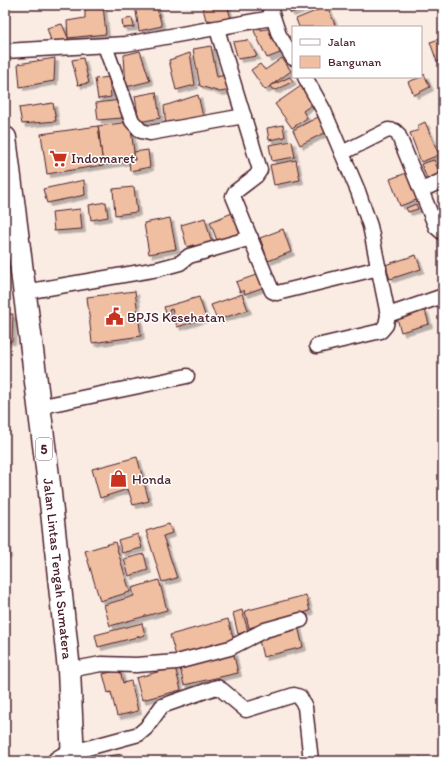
<svg xmlns="http://www.w3.org/2000/svg" width="448" height="766" viewBox="0 0 448 766" font-family="Itim,sans-serif">
<style>
.building{fill:#f0bfa1;stroke:#4a1f2b;filter:url(#shadow)}
.lines{fill:none;stroke-linecap:round;stroke-linejoin:round}
.street-casing{stroke:#4a1f2b;stroke-width:17}
.secondary-casing{stroke:#4a1f2b;stroke-width:23}
.highway-casing{stroke:#4a1f2b;stroke-width:25}
.street{stroke:#fff;stroke-width:14}
.secondary{stroke:#fff;stroke-width:20}
.highway{stroke:#fff;stroke-width:22}
.labels{text-anchor:middle;stroke-width:3;stroke-linejoin:round;paint-order:stroke}
.shield{fill:#fff;stroke:#80626b;stroke-width:1}
.shield-label{font-size:13px;font-weight:bold;fill:#4a1f2b}
.poi-label{font-size:14px;fill:#4a1f2b;stroke:#fff;text-anchor:start}
.street-label{font-size:14px;fill:#4a1f2b;stroke:#fff}
</style>
<defs>
<filter id="shadow"><feDropShadow dx="3.5" dy="3.5" stdDeviation="0" flood-color="#0004"/></filter>
</defs>
<rect width="100%" height="100%" fill="#faece3"/>
<filter id="ink" filterUnits="userSpaceOnUse"><feTurbulence type="fractalNoise" baseFrequency=".025" numOctaves="2"/><feDisplacementMap in="SourceGraphic" scale="8" xChannelSelector="R" yChannelSelector="G"/><feConvolveMatrix kernelMatrix="1 2 1 2 8 2 1 2 1" color-interpolation-filters="sRGB"/></filter>
<g filter="url(#ink)">
<!-- building -->
<g class="building">
<polygon points="97,5 103,5 106,34 68,38 67,21 85,18 85,9"/>
<polygon points="135,5 156,5 162,26 139,31"/>
<polygon points="202,5 227,5 232,22 206,20"/>
<polygon points="285,5 312,5 291,13"/>
<polygon points="321,5 328,8 336,27 299,27 296,19 318,10 317,6"/>
<polygon points="132,18 134,27 123,28 122,20"/>
<polygon points="62,24 69,40 52,44 47,28"/>
<polygon points="259,26 261,30 272,28 280,53 267,58 254,31"/>
<polygon points="443,38 443,60 437,62 430,42"/>
<polygon points="248,40 257,56 238,59 233,42"/>
<polygon points="211,46 217,77 229,74 231,90 220,92 200,86 193,49"/>
<polygon points="140,51 150,81 126,87 124,55"/>
<polygon points="190,53 195,85 176,90 169,60"/>
<polygon points="55,58 54,81 20,87 18,64"/>
<polygon points="83,58 89,83 78,85 72,60"/>
<polygon points="282,58 291,71 265,90 251,70 260,64 265,70"/>
<polygon points="424,74 430,87 414,95 408,82 421,77"/>
<polygon points="109,77 111,97 98,99 95,79"/>
<polygon points="290,77 293,81 277,90 272,89 270,86"/>
<polygon points="301,86 313,104 303,111 307,118 292,128 275,104"/>
<polygon points="156,92 160,118 139,122 135,96"/>
<polygon points="198,95 204,121 166,127 164,106"/>
<polygon points="121,100 122,118 98,120 96,103"/>
<polygon points="53,103 56,121 22,124 19,108"/>
<polygon points="318,117 326,132 300,145 293,130"/>
<polygon points="130,122 135,160 103,165 98,126"/>
<polygon points="425,122 439,155 421,162 410,133 419,130 417,126"/>
<polygon points="283,125 285,137 269,140 267,128"/>
<polygon points="98,126 103,165 47,174 41,134"/>
<polygon points="292,141 295,157 272,161 269,145"/>
<polygon points="148,150 150,167 130,171 129,161 135,160 134,152"/>
<polygon points="443,156 443,176 436,159"/>
<polygon points="296,160 300,180 274,185 270,165"/>
<polygon points="434,160 441,176 428,181 421,164"/>
<polygon points="409,172 419,199 400,206 390,179"/>
<polygon points="84,180 85,195 47,203 43,189"/>
<polygon points="134,187 137,212 115,215 113,189"/>
<polygon points="106,202 108,217 91,220 89,205"/>
<polygon points="416,204 418,209 408,212 406,208"/>
<polygon points="80,209 82,229 54,231 52,212"/>
<polygon points="237,211 242,234 218,243 210,222"/>
<polygon points="170,218 176,249 149,254 144,223"/>
<polygon points="205,218 211,240 213,239 214,243 195,249 194,245 187,247 181,225"/>
<polygon points="283,229 291,252 268,261 260,238"/>
<polygon points="416,255 421,269 390,279 385,265"/>
<polygon points="259,274 264,287 245,294 244,290 240,292 236,282"/>
<polygon points="135,291 141,336 92,343 87,297"/>
<polygon points="242,294 248,310 217,320 211,305"/>
<polygon points="199,297 206,318 177,327 172,309 169,310 170,315 167,316 164,307"/>
<polygon points="425,310 429,324 401,332 397,318"/>
<polygon points="5,314 13,314 12,341 5,341"/>
<polygon points="137,457 149,501 133,505 128,489 100,498 92,469"/>
<polygon points="169,524 172,533 163,536 177,578 162,582 146,531"/>
<polygon points="5,527 8,555 5,555"/>
<polygon points="138,534 142,548 122,553 118,540"/>
<polygon points="115,542 130,592 100,601 85,551"/>
<polygon points="144,554 148,570 129,576 124,559"/>
<polygon points="159,580 167,610 110,626 104,605 134,596 132,588"/>
<polygon points="306,595 310,611 249,628 245,611"/>
<polygon points="242,610 248,631 238,634 233,613"/>
<polygon points="228,619 234,641 176,656 170,635"/>
<polygon points="142,623 145,635 98,647 95,635"/>
<polygon points="298,626 303,647 263,657 258,636"/>
<polygon points="233,651 238,673 184,685 179,664"/>
<polygon points="175,667 181,690 142,700 136,678"/>
<polygon points="120,670 123,683 131,681 138,711 117,716 111,692 108,693 103,674"/>
<polygon points="122,754 123,761 109,761 108,756"/>
<polygon points="107,757 107,761 96,761 96,758"/>
<polygon points="419,757 437,759 437,761 418,761"/>
</g>
<g class="lines">
<defs>
<g id="street">
<polyline points="269,5 279,35 293,58"/>
<polyline points="217,29 260,170 256,176 235,192 233,196 272,291 277,293 379,268"/>
<polyline points="105,46 132,121 141,131 150,133 244,116"/>
<polyline points="5,51 126,44 272,18"/>
<polyline points="305,77 324,111 358,191 370,226 388,315 386,325 381,331 317,346"/>
<polyline points="342,153 388,130 395,131 398,134 436,227 443,233"/>
<polyline points="422,190 443,180"/>
<polyline points="25,292 158,269 180,263 189,256 251,238"/>
<polyline points="388,315 443,296"/>
<polyline points="38,407 187,376"/>
<polyline points="69,670 101,664 136,665 177,662 230,648 265,630 301,620"/>
<polyline points="73,752 139,734 146,728 162,706 217,687 222,690 246,710 294,695 300,697 305,707 311,761"/>
</g>
<polyline id="secondary" points="58,761 73,752"/>
<g id="highway">
<path id="s1" d="M 5,138 L 49,484 L 69,670 L 73,761"/>
</g>
</defs>
<!-- street casing -->
<use href="#street" class="street-casing"/>
<!-- secondary casing -->
<use href="#secondary" class="secondary-casing"/>
<!-- highway casing -->
<use href="#highway" class="highway-casing"/>
<!-- street -->
<use href="#street" class="street"/>
<!-- secondary -->
<use href="#secondary" class="secondary"/>
<!-- highway -->
<use href="#highway" class="highway"/>
</g>
</g>
<!-- icons -->
<defs>
<symbol id="supermarket-bare" viewBox="-9 -9 18 18"><path d="M-6-5.5h2.5l.6 2H6L4.5 2H-2.5L-4.4-4H-6ZM-1.5 3.2a1.3 1.3 0 1 0 .1 0ZM3 3.2a1.3 1.3 0 1 0 .1 0Z" fill="#c8321e" stroke="#fff" stroke-width="2.5" paint-order="stroke"/></symbol>
<symbol id="civic-bare" viewBox="-9 -9 18 18"><path d="M-.6-6.5H3V-4.5H.6V-3L4-1V1h2V6H-6V1h2V-1L-.6-3ZM-1.2 2.5V6h2.4V2.5Z" fill="#c8321e" stroke="#fff" stroke-width="2.5" paint-order="stroke"/></symbol>
<symbol id="shop-bare" viewBox="-9 -9 18 18"><path d="M-5-2.5h2.3a2.7 3.5 0 0 1 5.4 0H5L5.5 6h-11ZM-1.5-2.5h3a1.5 2.3 0 0 0-3 0Z" fill="#c8321e" stroke="#fff" stroke-width="2.5" paint-order="stroke"/></symbol>
</defs>
<g fill-rule="evenodd">
<use href="#supermarket-bare" x="46" y="146" width="25" height="25"/>
<use href="#civic-bare" x="102" y="304" width="25" height="25"/>
<use href="#shop-bare" x="106" y="466" width="25" height="25"/>
</g>
<g class="labels">
<!-- shield labels -->
<rect class="shield" x="36" y="438" width="16" height="22" rx="3"/>
<g class="shield-label">
<text x="44" y="454">5</text>
</g>
<!-- poi labels -->
<g class="poi-label">
<text x="71" y="163">Indomaret</text>
<text x="127" y="322">BPJS Kesehatan</text>
<text x="132" y="484">Honda</text>
</g>
<!-- street labels -->
<g class="street-label">
<text dy="5" stroke="none"><textPath href="#s1" startOffset="434">Jalan Lintas Tengah Sumatera</textPath></text>
</g>
</g>
<!-- margin -->
<rect width="448" height="766" fill="none" stroke="#fff" stroke-width="20"/>
<rect x="10" y="10" width="428" height="746" fill="none" stroke="#4a1f2b" stroke-width="1.5" filter="url(#ink)"/>
<!-- legend -->
<rect x="292" y="26" width="130" height="52" fill="#ffffff" stroke="#b7a5aa"/>
<rect x="300" y="39" width="20" height="6" fill="#ffffff" stroke="#b7a5aa"/>
<text x="328" y="46" font-size="12" fill="#4a1f2b">Jalan</text>
<rect x="300" y="56" width="20" height="12" fill="#f0bfa1" stroke="#b7a5aa"/>
<text x="328" y="66" font-size="12" fill="#4a1f2b">Bangunan</text>
</svg>
